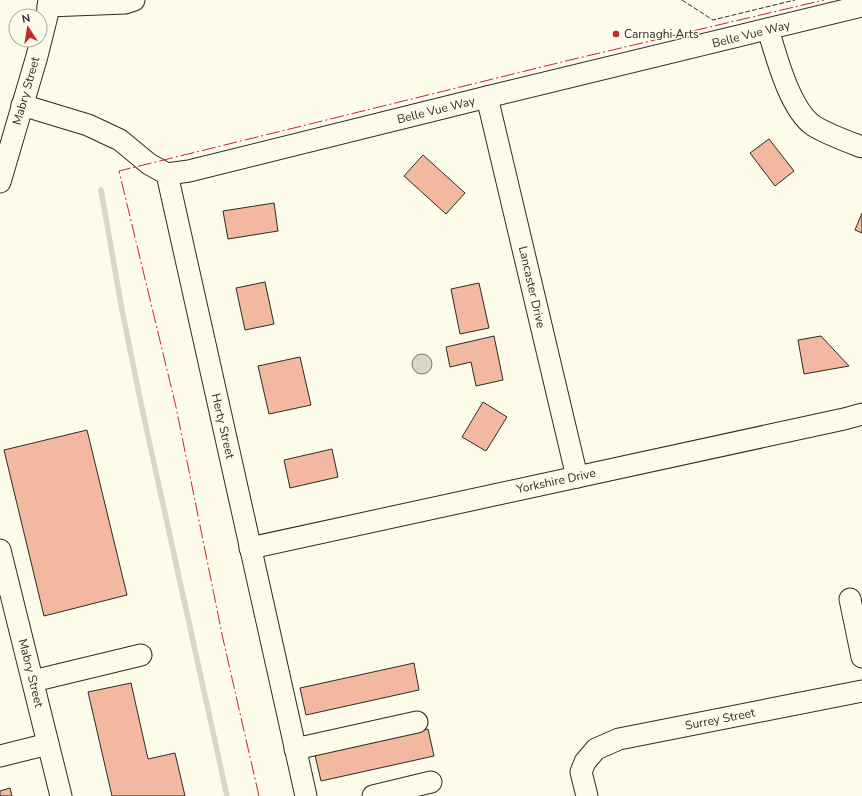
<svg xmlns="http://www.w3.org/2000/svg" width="862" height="796" viewBox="0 0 862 796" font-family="'Nunito Sans',sans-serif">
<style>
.water{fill:#d8d7c9;stroke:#74746e}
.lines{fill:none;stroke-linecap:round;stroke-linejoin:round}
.stream{stroke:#d8d7c9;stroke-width:5.5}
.building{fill:#f2b8a0;stroke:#2b2b2b}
.minor-casing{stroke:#2b2b2b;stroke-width:23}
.minor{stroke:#fdfbea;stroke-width:21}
.fence{stroke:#2b2b2b;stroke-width:1;stroke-dasharray:5 2;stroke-linecap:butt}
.power{stroke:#c62828;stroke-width:1;stroke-dasharray:14 3 2 3;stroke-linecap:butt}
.poi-dot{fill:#c62828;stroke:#fdfbea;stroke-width:1.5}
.labels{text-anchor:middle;stroke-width:3;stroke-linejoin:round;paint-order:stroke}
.poi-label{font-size:12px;fill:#2b2b2b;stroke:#fdfbea;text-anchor:start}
.street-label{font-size:12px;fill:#2b2b2b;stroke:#fdfbea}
</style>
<rect width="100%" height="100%" fill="#fdfbea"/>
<!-- water -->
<circle class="water" cx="422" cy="364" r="10"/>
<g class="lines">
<!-- stream -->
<polyline class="stream" points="101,190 122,310 143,413 227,796"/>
</g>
<!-- building -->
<g class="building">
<polygon points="769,139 794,171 775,186 750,153"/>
<polygon points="423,155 465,193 446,214 404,176"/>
<polygon points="274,203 278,231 228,239 223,211"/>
<polygon points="862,213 862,233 855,230"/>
<polygon points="265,282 274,324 245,330 236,288"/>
<polygon points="479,283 489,328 460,334 451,289"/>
<polygon points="494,336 503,380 476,386 471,362 450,367 446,347"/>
<polygon points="821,336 849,366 804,374 798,340"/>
<polygon points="300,357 311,405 269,414 258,366"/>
<polygon points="483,402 507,417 486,451 462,437"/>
<polygon points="87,430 127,595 44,616 4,450"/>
<polygon points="332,449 338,477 290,488 284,460"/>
<polygon points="414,663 419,690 306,715 300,688"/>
<polygon points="131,683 148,759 175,753 185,796 112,796 88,692"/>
<polygon points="428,729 434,756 321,781 315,755"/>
<polygon points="10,788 12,796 0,796 0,791"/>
</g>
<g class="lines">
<defs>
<g id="minor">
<polyline points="48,6 125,3 134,0"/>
<path d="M 768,29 C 776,56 790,110 814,126 C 829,135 846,141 862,147"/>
<polyline points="487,97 577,477"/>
<polyline points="22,105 88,125 120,140 149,164 167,174 189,171 487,97 862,6"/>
<polyline points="167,174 306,796"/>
<polyline points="0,182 37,56 47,16 49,0"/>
<polyline points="250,548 844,419 862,414"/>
<polyline points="0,550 61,796"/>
<polyline points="850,599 862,657"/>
<polyline points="33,681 141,655"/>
<polyline points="295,749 417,722"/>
<polyline points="0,756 48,744"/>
<polyline points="373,796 431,782"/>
<polyline points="587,796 581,772 585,762 596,749 619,739 862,691"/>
</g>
</defs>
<!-- minor casing -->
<use href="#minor" class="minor-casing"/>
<!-- minor -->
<use href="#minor" class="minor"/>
<!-- fence -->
<polyline class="fence" points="682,0 713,20 795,0"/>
<!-- power -->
<polyline class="power" points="259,796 223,639 176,407 119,171 570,60 824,0"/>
</g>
<!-- markers -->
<circle class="poi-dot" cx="616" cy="34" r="4"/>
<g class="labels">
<!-- poi labels -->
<g class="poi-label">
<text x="624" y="38">Carnaghi Arts</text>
</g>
<!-- street labels -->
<g class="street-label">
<text transform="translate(751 34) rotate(-14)" y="4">Belle Vue Way</text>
<text transform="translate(26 91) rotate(-74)" y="4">Mabry Street</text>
<text transform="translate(436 110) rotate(-14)" y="4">Belle Vue Way</text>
<text transform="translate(532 287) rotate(77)" y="4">Lancaster Drive</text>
<text transform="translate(223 426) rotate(77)" y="4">Herty Street</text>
<text transform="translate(556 481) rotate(-12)" y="4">Yorkshire Drive</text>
<text transform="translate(31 673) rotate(76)" y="4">Mabry Street</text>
<text transform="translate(720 719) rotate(-11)" y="4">Surrey Street</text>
</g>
</g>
<!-- north arrow -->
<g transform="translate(28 28) rotate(348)"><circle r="19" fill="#fdfbea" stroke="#a9a89e"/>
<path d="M0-3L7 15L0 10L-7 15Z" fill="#c62828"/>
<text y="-6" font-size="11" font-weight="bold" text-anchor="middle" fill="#2b2b2b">N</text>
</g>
</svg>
